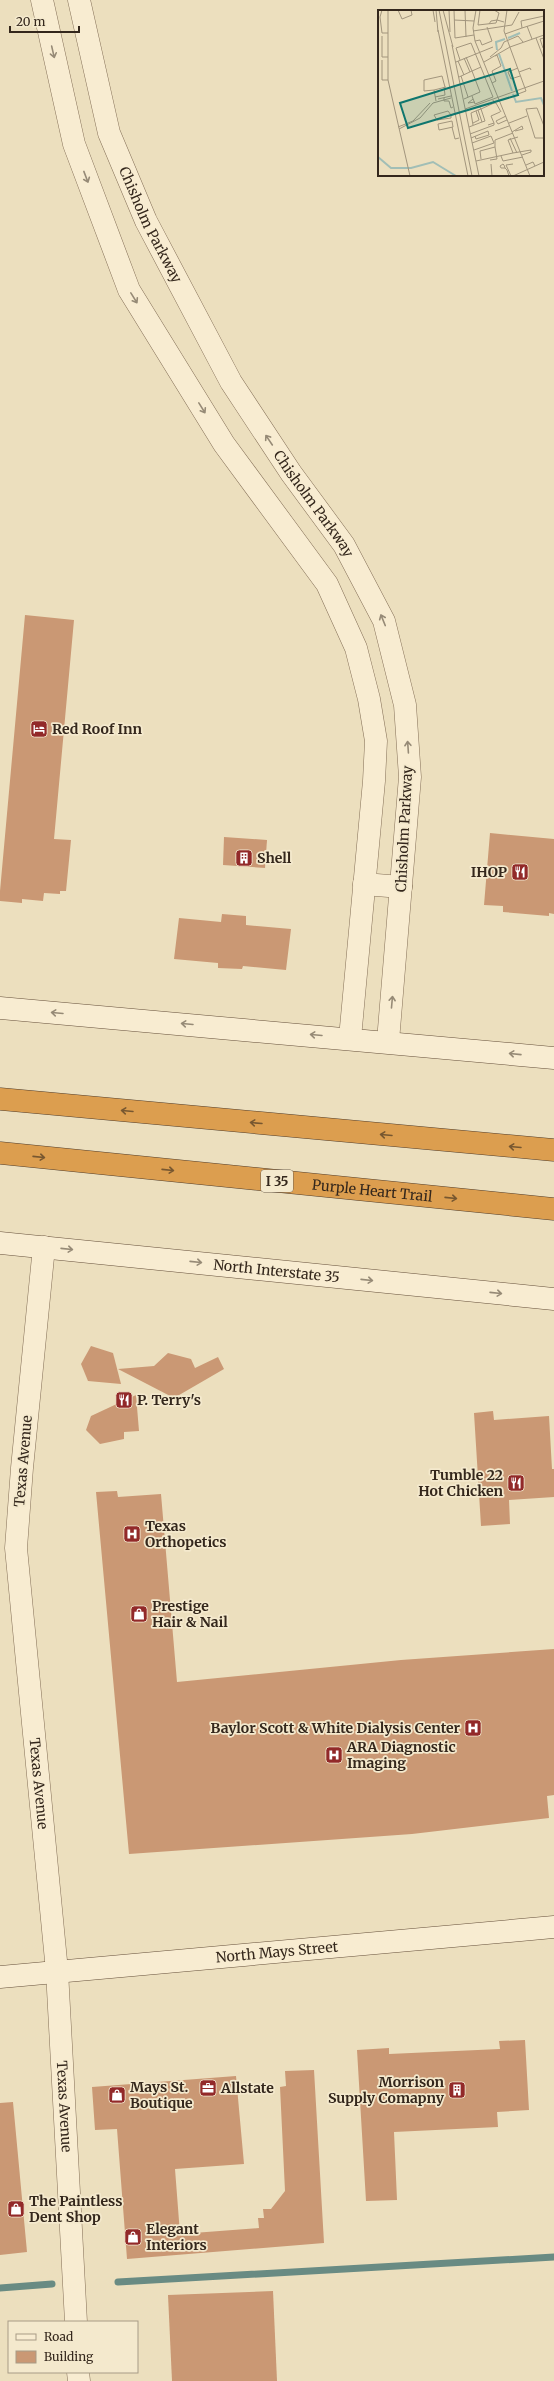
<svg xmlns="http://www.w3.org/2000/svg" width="554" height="2381" viewBox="0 0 554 2381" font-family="Merriweather,serif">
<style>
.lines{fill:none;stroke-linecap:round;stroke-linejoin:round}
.stream{stroke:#698b83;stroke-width:7}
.building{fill:#ca9874}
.minor-casing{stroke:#846f57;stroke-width:23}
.secondary-casing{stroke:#66503b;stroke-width:23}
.motorway-casing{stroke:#523e2c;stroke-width:23}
.minor{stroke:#f8ecd1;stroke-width:22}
.secondary{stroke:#f8ecd1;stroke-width:22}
.motorway{stroke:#dc9e4f;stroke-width:22}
.oneway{stroke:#968a76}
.oneway2{stroke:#775730}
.labels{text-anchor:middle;stroke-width:3.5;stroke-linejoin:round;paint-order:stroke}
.shield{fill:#f4e9cd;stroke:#6e6151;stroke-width:1}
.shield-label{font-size:13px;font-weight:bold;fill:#34271c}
.street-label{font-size:14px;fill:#34271c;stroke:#f4e9cd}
.poi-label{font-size:14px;font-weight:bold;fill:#34271c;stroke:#f4e9cd;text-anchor:start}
.inset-river{fill:none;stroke:#a1beb6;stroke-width:2}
.inset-road{fill:none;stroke:#a2957d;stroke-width:1}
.view{fill:#0f766e;fill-opacity:0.15;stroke:#0f766e;stroke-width:2}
.inset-edge{fill:none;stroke:#34271c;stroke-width:2}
</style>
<rect width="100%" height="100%" fill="#ecdfbe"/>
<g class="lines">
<!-- stream -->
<g class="stream">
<polyline points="118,2282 554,2257"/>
<polyline points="0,2288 52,2284"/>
</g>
</g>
<!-- building -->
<g class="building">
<polygon points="25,615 74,620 54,839 71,840 66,891 60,891 60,894 44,893 43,901 22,899 22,903 0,901 0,891"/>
<polygon points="490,833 554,839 554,914 549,913 549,916 503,912 503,906 484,905"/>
<polygon points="224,837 267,840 265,868 223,865"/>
<polygon points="222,914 246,916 246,925 291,929 286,970 243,966 242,969 218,968 218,963 174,959 179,918 221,922"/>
<polygon points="91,1346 113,1353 121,1384 88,1381 81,1364"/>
<polygon points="168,1353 191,1359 195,1368 218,1357 224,1369 174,1398 118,1369 154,1366"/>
<polygon points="136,1395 139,1431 124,1432 124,1439 100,1444 86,1430 91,1416"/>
<polygon points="493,1411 494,1420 549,1416 552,1469 554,1469 554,1497 509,1500 510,1524 481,1526 474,1413"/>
<polygon points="117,1491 118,1497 161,1494 177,1682 401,1660 554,1649 554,1795 547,1796 549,1818 412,1834 129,1854 96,1492"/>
<polygon points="525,2040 529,2110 497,2112 498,2127 394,2132 397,2200 366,2201 357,2050 389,2048 389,2054 500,2049 499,2041"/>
<polygon points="314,2070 324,2243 127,2259 117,2129 95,2130 92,2087 236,2076 244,2164 175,2169 180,2234 259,2228 258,2218 264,2218 263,2209 271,2209 285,2191 280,2087 286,2086 285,2071"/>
<polygon points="13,2102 27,2252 0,2255 0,2103"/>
<polygon points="273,2291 277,2381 172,2381 168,2295"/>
</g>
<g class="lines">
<defs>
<g id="minor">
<polyline points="42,0 74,144 129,290 224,444 327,584 356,648 369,699 376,741 374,781 350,1038"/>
<path id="s1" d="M 79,0 L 109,133 L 146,221 L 231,382 L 291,473 L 344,545 L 384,621 L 405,705 L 410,777 L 388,1041"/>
<polyline points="364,884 401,887"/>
<path id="s2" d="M 44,1247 L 22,1468 L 16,1548 L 57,1971 L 76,2322"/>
<polyline points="78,2372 79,2381"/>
</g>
<g id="secondary">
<polyline points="0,1008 554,1058"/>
<path id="s3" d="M 0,1243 L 554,1299"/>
<path id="s4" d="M 0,1977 L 554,1927"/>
</g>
<g id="motorway">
<polyline points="0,1099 554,1150"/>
<path id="s5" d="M 0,1153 L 554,1209"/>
</g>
</defs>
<!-- minor casing -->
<use href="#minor" class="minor-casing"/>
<!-- secondary casing -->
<use href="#secondary" class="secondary-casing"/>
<!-- motorway casing -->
<use href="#motorway" class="motorway-casing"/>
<!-- minor -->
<use href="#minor" class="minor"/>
<!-- secondary -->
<use href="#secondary" class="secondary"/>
<!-- motorway -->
<use href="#motorway" class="motorway"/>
</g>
<!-- one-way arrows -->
<defs><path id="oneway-shaft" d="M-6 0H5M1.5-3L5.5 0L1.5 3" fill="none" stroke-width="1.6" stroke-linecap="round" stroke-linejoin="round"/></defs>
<g class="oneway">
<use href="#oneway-shaft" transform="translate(53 52) rotate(77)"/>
<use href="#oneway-shaft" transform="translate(86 177) rotate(69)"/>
<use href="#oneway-shaft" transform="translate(134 298) rotate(58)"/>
<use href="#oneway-shaft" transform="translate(202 408) rotate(58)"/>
<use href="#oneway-shaft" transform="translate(269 440) rotate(-124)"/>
<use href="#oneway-shaft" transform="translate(383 620) rotate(-112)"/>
<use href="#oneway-shaft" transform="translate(408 747) rotate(-94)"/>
<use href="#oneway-shaft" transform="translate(392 1002) rotate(-85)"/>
<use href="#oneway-shaft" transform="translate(57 1013) rotate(-175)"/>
<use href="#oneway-shaft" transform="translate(187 1024) rotate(-175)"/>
<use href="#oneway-shaft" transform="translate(316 1035) rotate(-175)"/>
<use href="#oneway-shaft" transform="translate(515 1054) rotate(-174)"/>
<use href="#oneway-shaft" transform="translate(67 1249) rotate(6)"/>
<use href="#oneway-shaft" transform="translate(196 1262) rotate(6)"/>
<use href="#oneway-shaft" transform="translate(367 1280) rotate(6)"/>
<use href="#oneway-shaft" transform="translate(496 1293) rotate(6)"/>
</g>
<g class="oneway2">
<use href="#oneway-shaft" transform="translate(127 1111) rotate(-175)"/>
<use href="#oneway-shaft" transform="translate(256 1123) rotate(-175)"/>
<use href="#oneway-shaft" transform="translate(386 1135) rotate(-175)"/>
<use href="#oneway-shaft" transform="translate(515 1147) rotate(-175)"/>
<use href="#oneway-shaft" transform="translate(39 1157) rotate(6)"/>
<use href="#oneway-shaft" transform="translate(168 1170) rotate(6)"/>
<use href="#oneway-shaft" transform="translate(451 1198) rotate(6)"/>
</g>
<!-- icons -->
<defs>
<symbol id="hotel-square" viewBox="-11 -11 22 22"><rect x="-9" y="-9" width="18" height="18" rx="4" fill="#922929" stroke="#f4e9cd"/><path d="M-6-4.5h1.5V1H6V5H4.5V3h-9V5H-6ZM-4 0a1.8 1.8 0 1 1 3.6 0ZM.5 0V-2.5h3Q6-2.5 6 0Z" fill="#fff"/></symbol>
<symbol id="building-square" viewBox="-11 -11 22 22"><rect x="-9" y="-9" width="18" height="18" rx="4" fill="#922929" stroke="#f4e9cd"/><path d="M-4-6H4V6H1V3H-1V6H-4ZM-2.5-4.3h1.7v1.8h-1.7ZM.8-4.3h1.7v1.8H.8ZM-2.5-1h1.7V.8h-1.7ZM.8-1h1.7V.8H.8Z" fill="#fff"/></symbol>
<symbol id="restaurant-square" viewBox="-11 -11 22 22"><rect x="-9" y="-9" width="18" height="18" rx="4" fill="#922929" stroke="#f4e9cd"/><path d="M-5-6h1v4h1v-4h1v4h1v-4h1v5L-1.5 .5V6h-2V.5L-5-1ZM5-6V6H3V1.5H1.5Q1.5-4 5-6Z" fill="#fff"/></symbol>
<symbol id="hospital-square" viewBox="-11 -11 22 22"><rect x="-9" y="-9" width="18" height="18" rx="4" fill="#922929" stroke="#f4e9cd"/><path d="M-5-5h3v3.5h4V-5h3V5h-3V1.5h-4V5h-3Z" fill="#fff"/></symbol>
<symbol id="shop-square" viewBox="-11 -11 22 22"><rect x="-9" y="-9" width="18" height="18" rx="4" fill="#922929" stroke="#f4e9cd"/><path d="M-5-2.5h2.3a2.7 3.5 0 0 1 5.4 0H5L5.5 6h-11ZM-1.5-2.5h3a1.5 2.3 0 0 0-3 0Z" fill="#fff"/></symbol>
<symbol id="office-square" viewBox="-11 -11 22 22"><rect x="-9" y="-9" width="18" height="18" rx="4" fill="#922929" stroke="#f4e9cd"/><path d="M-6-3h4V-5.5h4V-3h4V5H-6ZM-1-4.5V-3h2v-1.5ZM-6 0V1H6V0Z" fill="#fff"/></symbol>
</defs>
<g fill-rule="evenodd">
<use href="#hotel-square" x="29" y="719" width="20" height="20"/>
<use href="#building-square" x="234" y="848" width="20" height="20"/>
<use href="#restaurant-square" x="510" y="862" width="20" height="20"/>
<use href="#restaurant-square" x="114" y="1390" width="20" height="20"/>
<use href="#restaurant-square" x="506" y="1473" width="20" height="20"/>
<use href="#hospital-square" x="122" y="1524" width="20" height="20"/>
<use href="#shop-square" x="129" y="1604" width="20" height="20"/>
<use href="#hospital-square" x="463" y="1718" width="20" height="20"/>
<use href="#hospital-square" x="324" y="1745" width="20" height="20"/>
<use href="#office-square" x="198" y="2078" width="20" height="20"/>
<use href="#building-square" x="447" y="2080" width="20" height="20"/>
<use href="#shop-square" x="107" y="2085" width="20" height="20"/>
<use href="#shop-square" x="6" y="2199" width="20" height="20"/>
<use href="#shop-square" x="123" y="2227" width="20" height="20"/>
</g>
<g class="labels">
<!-- shield labels -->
<rect class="shield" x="261" y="1170" width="32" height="22" rx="3"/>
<g class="shield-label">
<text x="277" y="1186">I 35</text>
</g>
<!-- street labels -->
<g class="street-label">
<text dy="5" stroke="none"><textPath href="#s1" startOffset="237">Chisholm Parkway</textPath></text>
<text dy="5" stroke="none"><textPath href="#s1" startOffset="561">Chisholm Parkway</textPath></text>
<text transform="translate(404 829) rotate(-87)" y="5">Chisholm Parkway</text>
<text dy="5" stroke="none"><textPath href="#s5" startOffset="374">Purple Heart Trail</textPath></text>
<text dy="5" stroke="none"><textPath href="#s3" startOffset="278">North Interstate 35</textPath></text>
<text transform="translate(23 1461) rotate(-85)" y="5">Texas Avenue</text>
<text dy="5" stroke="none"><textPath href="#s2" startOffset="539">Texas Avenue</textPath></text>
<text dy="5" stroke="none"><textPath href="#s4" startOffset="278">North Mays Street</textPath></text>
<text dy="5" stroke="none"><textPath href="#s2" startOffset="863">Texas Avenue</textPath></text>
</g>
<!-- poi labels -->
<g class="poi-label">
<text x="52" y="734">Red Roof Inn</text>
<text x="257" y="863">Shell</text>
<text x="507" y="877" text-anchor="end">IHOP</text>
<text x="137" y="1405">P. Terry's</text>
<text x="503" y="1480" text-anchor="end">Tumble 22<tspan x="503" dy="16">Hot Chicken</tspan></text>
<text x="145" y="1531">Texas<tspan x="145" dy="16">Orthopetics</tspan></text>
<text x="152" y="1611">Prestige<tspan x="152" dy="16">Hair &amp; Nail</tspan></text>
<text x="460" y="1733" text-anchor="end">Baylor Scott &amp; White Dialysis Center</text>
<text x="347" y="1752">ARA Diagnostic<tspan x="347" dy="16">Imaging</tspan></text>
<text x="444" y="2087" text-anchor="end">Morrison<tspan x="444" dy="16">Supply Comapny</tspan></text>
<text x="130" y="2092">Mays St.<tspan x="130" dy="16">Boutique</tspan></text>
<text x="221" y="2093">Allstate</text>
<text x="29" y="2206">The Paintless<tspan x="29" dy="16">Dent Shop</tspan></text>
<text x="146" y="2234">Elegant<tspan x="146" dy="16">Interiors</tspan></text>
</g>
</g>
<!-- overview -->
<g transform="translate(378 10)">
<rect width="166" height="166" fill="#ecdfbe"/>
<path class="inset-river" d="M 130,28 L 142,23M 119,40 L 118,32 L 127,29M 121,44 L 134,81M 135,84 L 138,92 L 163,88 L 166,95M 0,147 L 13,158 L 33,158 L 55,152 L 78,166"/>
<path class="inset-road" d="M 4,0 L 2,7 L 4,23 L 10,23M 10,0 L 10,70 L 32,166M 20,0 L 24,9 L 34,5 L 33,0M 55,0 L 57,12M 58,0 L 60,22M 61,0 L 94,166M 65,0 L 75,37M 71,0 L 72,22M 76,0 L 77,28 L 96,25M 87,0 L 88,27M 98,0 L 95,18 L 97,31 L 152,166M 102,0 L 100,15 L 118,13 L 119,10 L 126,12M 128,0 L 157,0M 129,0 L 126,21 L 148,81 L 140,84 L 139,81M 166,6 L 143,11 L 144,18 L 166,11M 76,10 L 96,11M 111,14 L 113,11 L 119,10 L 121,3 L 116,0M 149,16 L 154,29M 60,20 L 90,166M 95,21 L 134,15 L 141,2M 127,24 L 144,18M 4,26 L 4,47 L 10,47M 158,28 L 166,49M 97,31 L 102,30 L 104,35 L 114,31 L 109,17M 74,35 L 101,166M 123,38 L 126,32 L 140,26 L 145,32M 165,38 L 162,29 L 166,28M 88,47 L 94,61 L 103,57M 112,47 L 123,38M 86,48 L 92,62M 4,50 L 4,70 L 10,70M 82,50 L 78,38 L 93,33 L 115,87 L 97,94 L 94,86M 80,51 L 86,65M 78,52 L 115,37M 106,52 L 132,37 L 166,25M 140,58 L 130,62 L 133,69 L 142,66M 114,61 L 123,56 L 119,45 L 117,46M 114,61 L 118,71 L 114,73M 141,62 L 152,58 L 153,60M 83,66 L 90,87M 81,67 L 94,61 L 102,82 L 86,89M 56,80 L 46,81 L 46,70 L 64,66 L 67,77M 57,87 L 67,85 L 66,77M 66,88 L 66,91 L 71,91 L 73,98 L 75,97M 60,89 L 73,86M 95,89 L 90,93 L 97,92M 58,91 L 56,80 L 68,77M 116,93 L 118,93 L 123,102M 87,99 L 166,71M 73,105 L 73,108 L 59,110 L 56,105 L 70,101 L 73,105 L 77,104M 128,106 L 118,111 L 120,114 L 129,110M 74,111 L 75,117 L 61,120 L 60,114 ZM 104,112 L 107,111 L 103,99 L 116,93 L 115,90M 95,113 L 101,110 L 98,101M 131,113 L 149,106M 95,115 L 93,103 L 100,100M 110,115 L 116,113 L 113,106 L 122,102M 166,116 L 159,98 L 148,99 L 157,128 L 166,128M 20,117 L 35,111 L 52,93M 74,117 L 77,129 L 81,128M 91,117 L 104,112 L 100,100 L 103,99 L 101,96M 21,119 L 42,108 L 55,93 L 73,88M 117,121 L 131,116M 134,122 L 144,116 L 145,119 L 137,121M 92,124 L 116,115 L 116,113M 140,127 L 130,130 L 135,143 L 153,140 L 153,142 L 144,145M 93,128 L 110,121 L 111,125 L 98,129 L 97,126M 132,128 L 139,143M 94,133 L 113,126 L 116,133 L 96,140M 117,137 L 117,130 L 135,123M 123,146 L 125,151 L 145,147M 103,149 L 102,141 L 117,137 L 119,149 L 112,150M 98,151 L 135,143M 113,154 L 114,166M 148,155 L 155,152 L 157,156M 127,158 L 123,158 L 122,156 L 125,154 L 126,155 L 127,158 L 129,160 L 131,166M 133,166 L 128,155 L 135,154M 135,166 L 166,152"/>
<path class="view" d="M 132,59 L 140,85 L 30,118 L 22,93 Z"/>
<rect width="166" height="166" class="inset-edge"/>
</g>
<!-- legend -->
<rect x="8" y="2321" width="130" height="52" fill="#f4e9cd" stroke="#a79b86"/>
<rect x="16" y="2334" width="20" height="6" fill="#f8ecd1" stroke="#a79b86"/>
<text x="44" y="2341" font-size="12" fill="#34271c">Road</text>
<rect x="16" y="2351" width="20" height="12" fill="#ca9874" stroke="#a79b86"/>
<text x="44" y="2361" font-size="12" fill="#34271c">Building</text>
<!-- scale -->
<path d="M10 26v6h69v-6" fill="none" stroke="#34271c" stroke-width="2"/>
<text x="16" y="26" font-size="12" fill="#34271c" stroke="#f4e9cd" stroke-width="3" paint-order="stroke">20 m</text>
</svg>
